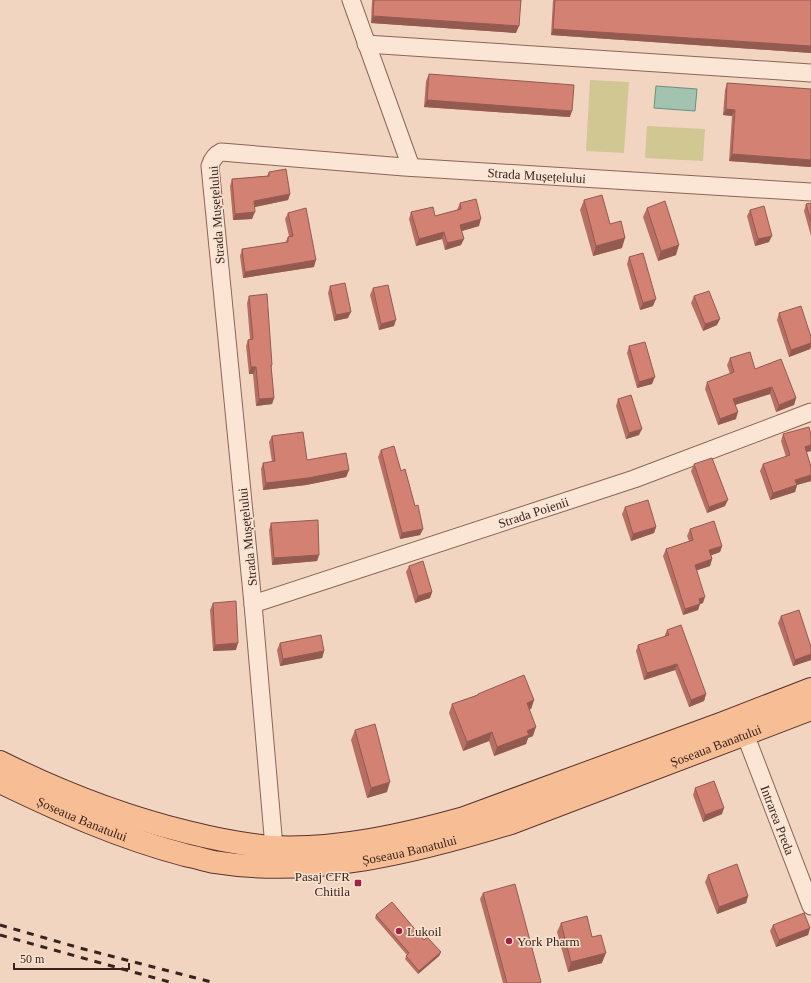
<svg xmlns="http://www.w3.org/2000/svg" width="811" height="983" viewBox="0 0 811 983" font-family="'Times New Roman',serif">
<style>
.green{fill:#d0c793}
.water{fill:#a3c3b1;stroke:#6a917d}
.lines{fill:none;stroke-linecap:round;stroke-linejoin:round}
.minor-casing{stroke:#8b6557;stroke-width:19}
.primary-casing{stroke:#59342b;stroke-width:24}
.minor{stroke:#fbe5d4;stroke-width:17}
.primary{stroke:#f7be95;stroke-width:22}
.rail{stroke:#3a231c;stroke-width:3;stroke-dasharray:7 7;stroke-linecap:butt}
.wall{fill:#b56f63}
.shaded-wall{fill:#935a50}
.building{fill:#d28173;stroke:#935a50}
.poi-dot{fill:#9f2245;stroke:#f8e2d0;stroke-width:1.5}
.labels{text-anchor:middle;stroke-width:3;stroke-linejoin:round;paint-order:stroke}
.street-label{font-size:13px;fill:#3a231c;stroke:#f8e2d0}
.poi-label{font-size:13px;fill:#3a231c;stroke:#f8e2d0;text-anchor:start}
</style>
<rect width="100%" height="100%" fill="#f1d5c0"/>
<!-- green -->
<g class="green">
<polygon points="590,80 629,82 624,153 586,151"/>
<polygon points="647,126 705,129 703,161 645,158"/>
</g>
<!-- water -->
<polygon class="water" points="656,86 697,89 695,111 654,108"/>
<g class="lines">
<defs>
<g id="minor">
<polyline points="351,0 411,167"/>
<polyline points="366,44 811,73"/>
<path id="s1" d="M 253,604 L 634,479 L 811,412"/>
<path id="s2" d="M 745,734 L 811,906"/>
<path id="s3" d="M 274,847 L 253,604 L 210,166 C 212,159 215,155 221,152 L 404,167 L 811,192"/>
</g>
<g id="primary">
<path d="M 0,762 C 60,792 122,816 187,832 C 215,839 244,845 273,847 C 337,850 403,835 464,818 L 723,723 L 811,689"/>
<path id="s4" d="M 0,782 C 60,811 120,838 185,855 C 195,857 205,860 214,862 C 314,878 416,852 511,823 L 811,709"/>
</g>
</defs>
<!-- minor casing -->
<use href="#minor" class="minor-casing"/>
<!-- primary casing -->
<use href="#primary" class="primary-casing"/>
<!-- minor -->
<use href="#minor" class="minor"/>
<!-- primary -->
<use href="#primary" class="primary"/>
<!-- rail -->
<g class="rail">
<polyline points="0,925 80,948 215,983"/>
<polyline points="0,935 173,983"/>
</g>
</g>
<!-- wall -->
<g class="wall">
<polygon points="372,0 521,0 516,33 371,23"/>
<polygon points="553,0 811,0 811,53 551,35"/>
<polygon points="429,74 570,117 424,107 426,81"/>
<polygon points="727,83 811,89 811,167 729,161 732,116 723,115 725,90"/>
<polygon points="269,172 290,194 288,200 254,207 252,219 233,220 230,186 232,179 267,176"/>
<polygon points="584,200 610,224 622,248 593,256 580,210"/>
<polygon points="460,203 479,226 462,231 461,245 445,250 442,239 416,246 409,219 411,212 435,216 457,210"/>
<polygon points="811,203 811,236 804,211 806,204"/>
<polygon points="647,208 676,255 658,261 643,217"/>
<polygon points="750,210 769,242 755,246 747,216"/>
<polygon points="288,213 314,267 243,278 240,256 242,249 285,243 288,237 289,236 285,219"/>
<polygon points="629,257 653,306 640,310 627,264"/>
<polygon points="330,286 348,318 334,321 328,293"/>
<polygon points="373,288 394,326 379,330 370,295"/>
<polygon points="249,296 272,365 271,368 274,398 272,404 256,406 253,374 249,374 246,346 248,340 250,339 247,303"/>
<polygon points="694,296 717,325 703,331 691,303"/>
<polygon points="779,313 811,337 811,348 810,349 789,357 777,320"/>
<polygon points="629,346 652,384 637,388 627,353"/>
<polygon points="730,358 755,369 796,398 794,405 776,412 770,394 735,405 736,419 718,425 705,389 707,382 730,374 727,365"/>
<polygon points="618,399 639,435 626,439 616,406"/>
<polygon points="783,434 811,435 811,451 806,452 811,467 811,481 797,485 795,492 770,500 760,471 763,464 786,457 781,441"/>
<polygon points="272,436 307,460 349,470 346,477 306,485 263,490 261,469 263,463 272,462 269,442"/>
<polygon points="381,450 401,471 423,529 420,535 400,539 378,457"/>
<polygon points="694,464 725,506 707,513 691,471"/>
<polygon points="625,507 656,527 654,533 631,541 622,514"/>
<polygon points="271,523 319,555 317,561 272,565 269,530"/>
<polygon points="690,529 722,546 720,552 711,555 712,559 710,566 696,570 703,603 700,604 698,610 683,615 663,556 666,549 689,541 687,536"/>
<polygon points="409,566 432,592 430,598 415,603 406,572"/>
<polygon points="213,603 236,650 213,651 210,610"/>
<polygon points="781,616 811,660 793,666 778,623"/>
<polygon points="667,630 706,694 704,701 689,707 675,670 644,680 636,651 638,645 664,637"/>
<polygon points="280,643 324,651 322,658 280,666 277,650"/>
<polygon points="478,694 534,700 531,709 529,709 533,736 528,738 526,744 494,756 489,741 463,751 449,713 452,704 477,695"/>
<polygon points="355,730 387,792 367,798 351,740"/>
<polygon points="695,788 722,814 703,822 693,795"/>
<polygon points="708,875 748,896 746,903 717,914 705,882"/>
<polygon points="483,893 541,982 541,983 503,983 480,899"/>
<polygon points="376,915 424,940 441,952 439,956 418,974 405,959 407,955 375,918"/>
<polygon points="561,923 592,937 602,963 568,972 557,932"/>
<polygon points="773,925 810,928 808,935 776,947 770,931"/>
</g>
<!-- shaded-wall -->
<g class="shaded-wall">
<polygon points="373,16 519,26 516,33 371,23"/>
<polygon points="553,29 811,46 811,53 551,35"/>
<polygon points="427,100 572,111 570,117 424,107"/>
<polygon points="726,109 735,110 732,116 723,115"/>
<polygon points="732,154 811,160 811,167 729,161"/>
<polygon points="290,194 288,200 251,208 254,201"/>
<polygon points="255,212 252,219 233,220 235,214"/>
<polygon points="481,219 479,226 458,232 460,225"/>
<polygon points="444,232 442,239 416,246 419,239"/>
<polygon points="772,236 769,242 755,246 758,239"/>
<polygon points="625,238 622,248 593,256 596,246"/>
<polygon points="464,239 461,245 445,250 447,243"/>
<polygon points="679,245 676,255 658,261 661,251"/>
<polygon points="316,260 314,267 243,278 245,272"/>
<polygon points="656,299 653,306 640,310 643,303"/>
<polygon points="351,312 348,318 334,321 336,315"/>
<polygon points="720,319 717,325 703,331 705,324"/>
<polygon points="396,320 394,326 379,330 381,324"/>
<polygon points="811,343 810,349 789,357 791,350"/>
<polygon points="251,367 256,367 253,374 249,374"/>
<polygon points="655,377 652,384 637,388 639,382"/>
<polygon points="772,387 770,394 731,406 733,399"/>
<polygon points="274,398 272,404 256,406 259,399"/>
<polygon points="796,398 794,405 776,412 779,405"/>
<polygon points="738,412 736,419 718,425 720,419"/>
<polygon points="642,429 639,435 626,439 629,433"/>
<polygon points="811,445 811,451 802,453 805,447"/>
<polygon points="349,470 346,477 306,485 263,490 266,483"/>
<polygon points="811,475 811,481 793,486 795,480"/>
<polygon points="797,485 795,492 770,500 773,493"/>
<polygon points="728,500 725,506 707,513 709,507"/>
<polygon points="656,527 654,533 631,541 633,534"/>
<polygon points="423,529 420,535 400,539 402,533"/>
<polygon points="722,546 720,552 707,557 709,550"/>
<polygon points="319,555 317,561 272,565 274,558"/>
<polygon points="712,559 710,566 692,572 695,565"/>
<polygon points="432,592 430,598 415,603 418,596"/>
<polygon points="705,597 703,603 700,604 698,610 683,615 685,609 699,599"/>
<polygon points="238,643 236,650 213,651 215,645"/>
<polygon points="324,651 322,658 280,666 283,659"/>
<polygon points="811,654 811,660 793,666 795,660"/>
<polygon points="677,664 675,670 644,680 647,673"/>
<polygon points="706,694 704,701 689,707 691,700"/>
<polygon points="534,700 531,709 523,712 527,703"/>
<polygon points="536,727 533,736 528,738 526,744 494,756 497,747 527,731"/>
<polygon points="492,732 489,741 463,751 467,742"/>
<polygon points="390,782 387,792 367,798 371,788"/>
<polygon points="724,808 722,814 703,822 705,815"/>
<polygon points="748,896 746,903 717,914 719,907"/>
<polygon points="810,928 808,935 776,947 779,940"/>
<polygon points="441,952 439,956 418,974 419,971"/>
<polygon points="606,953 602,963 568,972 571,962"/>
</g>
<!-- building -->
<g class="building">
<polygon points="374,0 521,0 519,26 373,16"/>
<polygon points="555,0 811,0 811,46 553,29"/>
<polygon points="429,74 574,85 572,111 427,100"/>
<polygon points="727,83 811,89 811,160 732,154 735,110 726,109"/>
<polygon points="286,169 290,194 254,201 255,212 235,214 232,179 269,176 269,172"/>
<polygon points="602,195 610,224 621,221 625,238 596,246 584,200"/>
<polygon points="476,199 481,219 460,225 464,239 447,243 444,232 419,239 411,212 433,207 435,216 461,209 460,203"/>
<polygon points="665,201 679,245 661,251 647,208"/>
<polygon points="811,203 811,221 806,204"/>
<polygon points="764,206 772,236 758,239 750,210"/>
<polygon points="306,208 316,260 245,272 242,249 288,242 288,237 293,236 288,213"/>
<polygon points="643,253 656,299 643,303 629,257"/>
<polygon points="345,283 351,312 336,315 330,286"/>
<polygon points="388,285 396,320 381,324 373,288"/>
<polygon points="709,291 720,319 705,324 694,296"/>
<polygon points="267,294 272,365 271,365 274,398 259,399 256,367 251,367 248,340 253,339 249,296"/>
<polygon points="801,306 811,337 811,343 791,350 779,313"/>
<polygon points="645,342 655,377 639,382 629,346"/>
<polygon points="750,352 755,369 781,359 796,398 779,405 772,387 733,399 738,412 720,419 707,382 734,372 730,358"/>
<polygon points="631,395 642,429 629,433 618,399"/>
<polygon points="809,427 811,435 811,445 805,447 811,467 811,475 795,480 797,485 773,493 763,464 790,455 783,434"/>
<polygon points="303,432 307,460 346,453 349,470 308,478 266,483 263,463 275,461 272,436"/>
<polygon points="394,446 401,471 405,469 415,506 418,505 423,529 402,533 381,450"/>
<polygon points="712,458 728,500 709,507 694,464"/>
<polygon points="648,500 656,527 633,534 625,507"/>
<polygon points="318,520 319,555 274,558 271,523"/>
<polygon points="714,521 722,546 709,550 712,559 695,565 705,597 699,599 700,604 685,609 666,549 693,540 690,529"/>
<polygon points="423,561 432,592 418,596 409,566"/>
<polygon points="236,601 238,643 215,645 213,603"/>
<polygon points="799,610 811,647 811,654 795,660 781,616"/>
<polygon points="681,625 706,694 691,700 677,664 647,673 638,645 669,635 667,630"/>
<polygon points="321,635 324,651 283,659 280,643"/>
<polygon points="524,675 534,700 527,703 536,727 527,731 529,735 497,747 492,732 467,742 452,704 478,695 478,694"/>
<polygon points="375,724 390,782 371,788 355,730"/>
<polygon points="714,781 724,808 705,815 695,788"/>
<polygon points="737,864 748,896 719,907 708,875"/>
<polygon points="515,884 541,982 538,983 507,983 483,893"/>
<polygon points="392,902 424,940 427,937 441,952 419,971 406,956 409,953 376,915"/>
<polygon points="804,913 810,928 779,940 773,925"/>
<polygon points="587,916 592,937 601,935 606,953 571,962 561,923"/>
</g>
<!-- markers -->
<g class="poi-dot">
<rect x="354" y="879" width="8" height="8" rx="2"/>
<circle cx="399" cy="931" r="4"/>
<circle cx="509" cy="941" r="4"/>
</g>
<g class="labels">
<!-- street labels -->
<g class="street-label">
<text dy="5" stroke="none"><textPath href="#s3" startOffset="1019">Strada Mușețelului</textPath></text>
<text transform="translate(216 215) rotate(-94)" y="5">Strada Mușețelului</text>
<text dy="5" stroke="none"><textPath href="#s1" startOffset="295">Strada Poienii</textPath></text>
<text transform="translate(247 537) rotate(-96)" y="5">Strada Mușețelului</text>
<text dy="5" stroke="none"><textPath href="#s4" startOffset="750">Șoseaua Banatului</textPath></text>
<text dy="5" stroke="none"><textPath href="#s4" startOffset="90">Șoseaua Banatului</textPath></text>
<text dy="5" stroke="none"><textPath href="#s2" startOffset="92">Intrarea Preda</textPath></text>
<text dy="5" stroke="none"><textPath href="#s4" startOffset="426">Șoseaua Banatului</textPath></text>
</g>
<!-- poi labels -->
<g class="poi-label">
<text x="350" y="881" text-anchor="end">Pasaj CFR<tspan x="350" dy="15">Chitila</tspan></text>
<text x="407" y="936">Lukoil</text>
<text x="517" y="946">York Pharm</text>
</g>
</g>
<!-- scale -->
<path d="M14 963v6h115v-6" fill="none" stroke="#3a231c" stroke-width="2"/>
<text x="20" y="963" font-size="12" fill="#3a231c" stroke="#f8e2d0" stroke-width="3" paint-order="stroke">50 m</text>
</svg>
